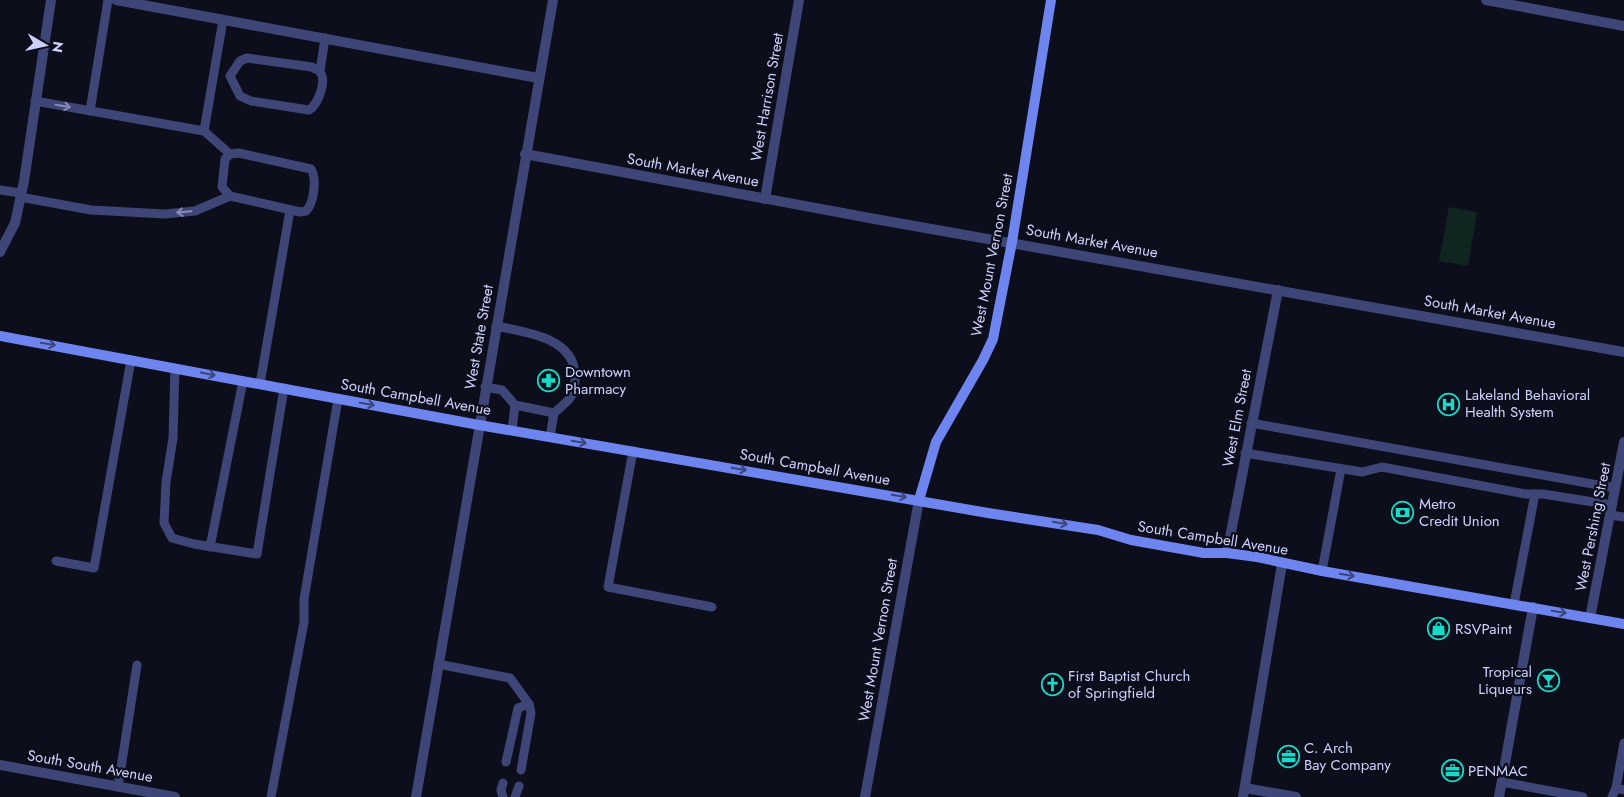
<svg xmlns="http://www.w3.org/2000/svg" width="1624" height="797" viewBox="0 0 1624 797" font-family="Jost,sans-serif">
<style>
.green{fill:#112520}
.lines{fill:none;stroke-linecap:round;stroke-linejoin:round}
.lane{stroke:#3d4676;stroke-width:9}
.street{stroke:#3d4676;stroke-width:10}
.secondary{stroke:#6e85f0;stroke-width:10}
.oneway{stroke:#858cb8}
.oneway2{stroke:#39447b}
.labels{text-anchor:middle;stroke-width:4.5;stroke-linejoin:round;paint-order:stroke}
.street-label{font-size:15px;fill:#cdd1fa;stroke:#0d0e1b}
.poi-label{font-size:15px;fill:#cdd1fa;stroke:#0d0e1b;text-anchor:start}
</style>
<rect width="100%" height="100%" fill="#0d0e1b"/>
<!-- green -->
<polygon class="green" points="1449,207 1477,212 1468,266 1439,261"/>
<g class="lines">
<!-- lane -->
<g class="lane">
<path d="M 247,58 L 312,67 C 314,69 317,69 319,71 C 328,79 318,105 309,110 L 251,101 L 240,96 L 230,76 L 240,61 Z"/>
<polyline points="320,71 325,38"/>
<polyline points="35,101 204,131 230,154"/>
<polyline points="90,111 108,0"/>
<polyline points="204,131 223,20"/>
<path d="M 239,153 L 311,169 C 317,179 314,203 306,211 L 300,212 L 230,196 L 222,187 L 225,159 L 230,154 Z"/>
<polyline points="0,190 21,193"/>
<polyline points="20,197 91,210 165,214 195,211 230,196"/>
<path d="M 496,326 C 524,332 574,337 575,375 C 576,397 570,399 554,413"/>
<polyline points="175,368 173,438 166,482 164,523 172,538 194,544 257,554 284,388"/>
<polyline points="260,384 290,210"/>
<polyline points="485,387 502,390 515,405 554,413 550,437"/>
<polyline points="1251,423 1615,488"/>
<polyline points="512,430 515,405"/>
<polyline points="633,451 608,587 712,607"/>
<polyline points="1245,453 1362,472 1382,467 1526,494 1543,494 1612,505"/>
<polyline points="1610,515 1624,517"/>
<polyline points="210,547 243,381"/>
<polyline points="56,561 94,568 131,360"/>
<polyline points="1322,571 1341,469"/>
<polyline points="1514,604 1535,494"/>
<polyline points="438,664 510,678 529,704 531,713 521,770"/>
<polyline points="506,762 518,708 529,704"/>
<polyline points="1502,782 1583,797"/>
<polyline points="118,787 137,665"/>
<polyline points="1616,788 1624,743"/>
<polyline points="271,797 304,622 304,599 338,399"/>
<polyline points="503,797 501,790 503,783"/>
<polyline points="515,797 519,786"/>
<polyline points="1612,797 1616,788 1624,790"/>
</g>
<!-- street -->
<g class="street">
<polyline points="116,0 538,78"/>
<polyline points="1486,0 1624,26"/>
<polyline points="525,154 875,219 1624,352"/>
<polyline points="765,199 799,0"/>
<polyline points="0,252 15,223 24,181 51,0"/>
<polyline points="1227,553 1278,290"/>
<polyline points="1590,618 1624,442"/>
<polyline points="0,765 175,797"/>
<polyline points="1245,788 1296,797"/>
<polyline points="416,797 553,0"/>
<polyline points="865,797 919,500"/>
<polyline points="1243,797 1282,564"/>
<polyline points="1499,797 1533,607"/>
</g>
<!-- secondary -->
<g class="secondary">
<polyline points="0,336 479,425 988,513 1098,530 1131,540 1204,553 1227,553 1257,557 1322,571 1624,624"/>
<polyline points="919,500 936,442 983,360 993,339 1012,242 1051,0"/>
</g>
</g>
<!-- one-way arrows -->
<defs><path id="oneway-shaft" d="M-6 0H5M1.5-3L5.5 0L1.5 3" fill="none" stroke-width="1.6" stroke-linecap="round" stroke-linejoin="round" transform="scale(1.25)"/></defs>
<g class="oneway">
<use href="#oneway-shaft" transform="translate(63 106) rotate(10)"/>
<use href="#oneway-shaft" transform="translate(184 212) rotate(175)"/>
</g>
<g class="oneway2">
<use href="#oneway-shaft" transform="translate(48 344) rotate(10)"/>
<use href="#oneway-shaft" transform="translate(208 374) rotate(11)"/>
<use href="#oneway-shaft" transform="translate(367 404) rotate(10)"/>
<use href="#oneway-shaft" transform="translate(579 442) rotate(10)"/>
<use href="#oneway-shaft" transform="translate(739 469) rotate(10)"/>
<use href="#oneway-shaft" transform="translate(899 496) rotate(10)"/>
<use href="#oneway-shaft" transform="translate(1060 523) rotate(10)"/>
<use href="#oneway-shaft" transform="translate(1347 575) rotate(10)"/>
<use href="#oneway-shaft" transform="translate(1559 612) rotate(10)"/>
</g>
<!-- icons -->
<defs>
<symbol id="pharmacy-ring" viewBox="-11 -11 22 22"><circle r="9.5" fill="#0d0e1b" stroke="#17dbc8" stroke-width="1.5"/><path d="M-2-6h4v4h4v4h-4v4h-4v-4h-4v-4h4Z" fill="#17dbc8"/></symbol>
<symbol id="hospital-ring" viewBox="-11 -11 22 22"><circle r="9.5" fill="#0d0e1b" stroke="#17dbc8" stroke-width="1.5"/><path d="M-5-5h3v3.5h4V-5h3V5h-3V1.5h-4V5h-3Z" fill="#17dbc8"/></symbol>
<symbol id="bank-ring" viewBox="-11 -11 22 22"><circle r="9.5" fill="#0d0e1b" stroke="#17dbc8" stroke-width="1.5"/><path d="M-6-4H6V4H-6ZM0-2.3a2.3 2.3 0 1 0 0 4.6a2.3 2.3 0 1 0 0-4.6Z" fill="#17dbc8"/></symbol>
<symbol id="shop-ring" viewBox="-11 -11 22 22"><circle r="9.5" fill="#0d0e1b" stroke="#17dbc8" stroke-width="1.5"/><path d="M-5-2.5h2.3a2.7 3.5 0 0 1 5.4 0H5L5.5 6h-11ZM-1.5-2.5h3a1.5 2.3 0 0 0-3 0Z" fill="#17dbc8"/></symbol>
<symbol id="bar-ring" viewBox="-11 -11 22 22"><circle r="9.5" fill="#0d0e1b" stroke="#17dbc8" stroke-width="1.5"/><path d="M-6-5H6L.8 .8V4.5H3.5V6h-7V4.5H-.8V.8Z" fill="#17dbc8"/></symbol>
<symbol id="church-ring" viewBox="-11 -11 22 22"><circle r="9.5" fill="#0d0e1b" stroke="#17dbc8" stroke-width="1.5"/><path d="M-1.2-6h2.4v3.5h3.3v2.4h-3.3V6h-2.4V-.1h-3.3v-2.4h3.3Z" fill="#17dbc8"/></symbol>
<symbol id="office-ring" viewBox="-11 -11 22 22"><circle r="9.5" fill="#0d0e1b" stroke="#17dbc8" stroke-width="1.5"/><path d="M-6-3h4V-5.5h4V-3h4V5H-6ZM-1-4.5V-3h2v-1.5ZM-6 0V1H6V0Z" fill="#17dbc8"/></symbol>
</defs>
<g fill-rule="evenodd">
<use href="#pharmacy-ring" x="536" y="368" width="25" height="25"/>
<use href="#hospital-ring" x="1436" y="392" width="25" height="25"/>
<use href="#bank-ring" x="1390" y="500" width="25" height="25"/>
<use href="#shop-ring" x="1426" y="616" width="25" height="25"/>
<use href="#bar-ring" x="1536" y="668" width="25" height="25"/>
<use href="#church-ring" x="1040" y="672" width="25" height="25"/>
<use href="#office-ring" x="1276" y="744" width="25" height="25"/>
<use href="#office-ring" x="1440" y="758" width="25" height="25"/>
</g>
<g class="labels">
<!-- street labels -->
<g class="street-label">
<text transform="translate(767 97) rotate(-80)" y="5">West Harrison Street</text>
<text transform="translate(693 170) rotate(10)" y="5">South Market Avenue</text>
<text transform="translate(1092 241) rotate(10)" y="5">South Market Avenue</text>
<text transform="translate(992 255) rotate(-79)" y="5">West Mount Vernon Street</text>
<text transform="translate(1490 312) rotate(10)" y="5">South Market Avenue</text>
<text transform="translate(479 337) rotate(-80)" y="5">West State Street</text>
<text transform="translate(416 397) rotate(10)" y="5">South Campbell Avenue</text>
<text transform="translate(1237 418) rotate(-79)" y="5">West Elm Street</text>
<text transform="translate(815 467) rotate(10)" y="5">South Campbell Avenue</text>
<text transform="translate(1593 527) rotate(-79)" y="5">West Pershing Street</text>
<text transform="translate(1213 538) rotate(9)" y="5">South Campbell Avenue</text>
<text transform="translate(878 640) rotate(-80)" y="5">West Mount Vernon Street</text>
<text transform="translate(90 766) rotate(10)" y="5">South South Avenue</text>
</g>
<!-- poi labels -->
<g class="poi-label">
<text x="565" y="377">Downtown<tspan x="565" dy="17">Pharmacy</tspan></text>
<text x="1465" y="400">Lakeland Behavioral<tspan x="1465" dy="17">Health System</tspan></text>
<text x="1419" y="509">Metro<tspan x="1419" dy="17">Credit Union</tspan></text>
<text x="1455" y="634">RSVPaint</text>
<text x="1532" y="677" text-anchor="end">Tropical<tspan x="1532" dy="17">Liqueurs</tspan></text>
<text x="1068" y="681">First Baptist Church<tspan x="1068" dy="17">of Springfield</tspan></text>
<text x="1304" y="753">C. Arch<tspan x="1304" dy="17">Bay Company</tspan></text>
<text x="1468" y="776">PENMAC</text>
</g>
</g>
<!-- north arrow -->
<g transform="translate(45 45) rotate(99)" stroke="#0d0e1b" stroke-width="4" paint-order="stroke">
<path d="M0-4L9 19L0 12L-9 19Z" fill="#cdd1fa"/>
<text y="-8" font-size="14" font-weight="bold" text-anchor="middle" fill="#cdd1fa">N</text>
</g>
</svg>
